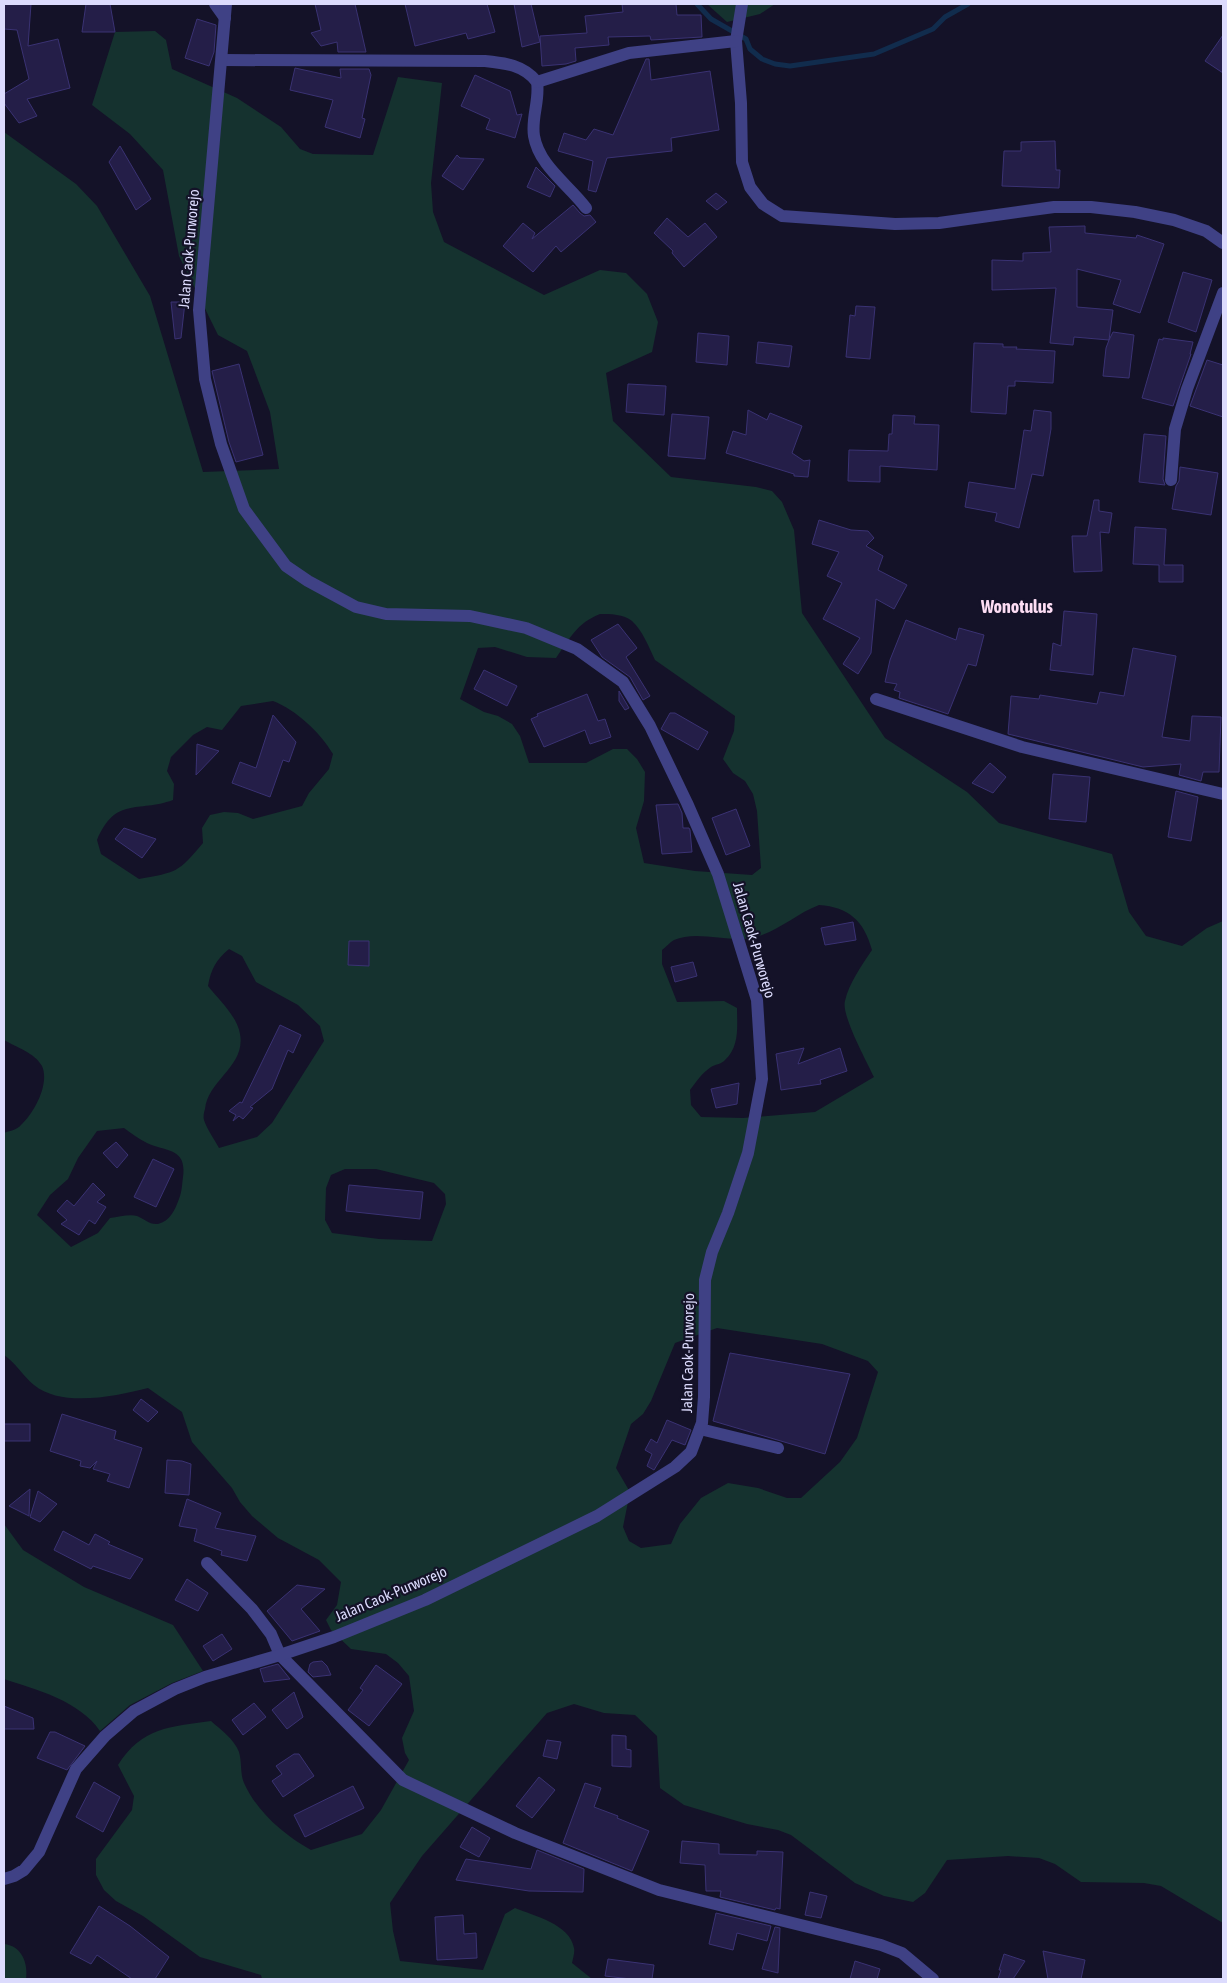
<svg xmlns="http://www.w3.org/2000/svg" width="1227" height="1983" viewBox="0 0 1227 1983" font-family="'Asap Condensed',sans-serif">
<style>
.green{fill:#15322f;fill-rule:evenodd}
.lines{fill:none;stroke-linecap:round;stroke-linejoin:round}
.stream{stroke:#112c4d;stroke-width:5}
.building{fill:#241e48;stroke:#3a3273}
.minor{stroke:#3f4185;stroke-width:12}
.labels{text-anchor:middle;stroke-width:4.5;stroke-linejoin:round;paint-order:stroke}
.street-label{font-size:15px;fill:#dcdbfd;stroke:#141228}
.quarter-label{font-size:18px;font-weight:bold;fill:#fdddf4;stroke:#141228}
</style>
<rect width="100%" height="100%" fill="#141228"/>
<!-- green -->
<g class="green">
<polygon points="707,4 775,4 760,14 727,22"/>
<path d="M 155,31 L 166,40 L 172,69 L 237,98 L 281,127 L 300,149 L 313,154 L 373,155 L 398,77 L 442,83 L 431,183 L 433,212 L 444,242 L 544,295 L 600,270 L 626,273 L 647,294 L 658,322 L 652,352 L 606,373 L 613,421 L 671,477 L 756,487 L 772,491 L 782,502 L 794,530 L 802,613 L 885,738 L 967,792 L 999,823 L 1112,854 L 1129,912 L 1146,936 L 1182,946 L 1207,928 L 1223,921 L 1223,1923 L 1161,1886 L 1144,1883 L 1081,1882 L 1055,1864 L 1039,1858 L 1008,1856 L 947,1860 L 925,1893 L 913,1902 L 884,1896 L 855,1883 L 791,1835 L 778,1830 L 747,1824 L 684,1805 L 660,1788 L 657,1736 L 635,1715 L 604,1713 L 574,1704 L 547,1713 L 422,1856 L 390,1903 L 393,1931 L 400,1961 L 483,1970 L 505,1914 L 515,1908 C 534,1916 570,1924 574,1948 C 575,1952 573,1958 572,1963 L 592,1979 L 262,1979 L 261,1975 L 200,1957 L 143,1916 L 116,1901 L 104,1890 L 96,1875 L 96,1859 L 132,1810 L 134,1796 L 118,1765 C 142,1727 170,1727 211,1721 C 221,1730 234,1739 239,1752 C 242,1762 240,1774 244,1783 C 257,1812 284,1835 311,1850 L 362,1834 L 381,1810 L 409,1760 L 405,1753 L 402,1738 L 414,1711 L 409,1676 L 398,1663 L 386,1654 L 351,1649 L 331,1630 L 326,1620 L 337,1605 L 341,1582 L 319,1560 L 278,1538 L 252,1516 L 240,1502 L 232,1488 L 192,1442 L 182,1412 L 148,1388 C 116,1396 62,1408 34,1385 C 23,1376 15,1362 4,1355 L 4,1133 C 9,1131 17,1130 21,1125 C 34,1113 50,1084 42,1066 C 35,1053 16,1047 4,1040 L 4,132 L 76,184 L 97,206 L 150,296 L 203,472 L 279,469 L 270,412 L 247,351 L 218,335 L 179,256 L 163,170 L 130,134 L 92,105 L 115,32 ZM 600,614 C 610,614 624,614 632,621 C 642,630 649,647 655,660 L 735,716 L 734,731 L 723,759 L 733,773 L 745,781 L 753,794 L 757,811 L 761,868 L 752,875 L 695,871 L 644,863 L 636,828 L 644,801 L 645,772 L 637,759 L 627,749 L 613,749 L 586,763 L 529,763 L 520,736 L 512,724 L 498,716 L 484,712 L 460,699 L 478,648 L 495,647 L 527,657 L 556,658 C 570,638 577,623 600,614 ZM 273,701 C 296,710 320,732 333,754 L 329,769 L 309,793 L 302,806 L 253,819 L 238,813 L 224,812 L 210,815 L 202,828 L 203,843 C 178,873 177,872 139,879 L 101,854 L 97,840 C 116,796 137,813 173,800 L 174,784 L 167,771 L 171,757 L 193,735 L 207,727 L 222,730 L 241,706 ZM 819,905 C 849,907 864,921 872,950 C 862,965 849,983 845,1001 C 841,1015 867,1062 874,1077 L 815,1112 L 743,1118 L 701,1117 L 691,1105 L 690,1090 C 696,1082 702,1073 711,1067 C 716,1064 722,1064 725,1060 C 740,1046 737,1026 737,1008 L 724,1001 L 677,1002 L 662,964 L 662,950 C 666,947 670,942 674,940 C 695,930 728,942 750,938 C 776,934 795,914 819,905 ZM 229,949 L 242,956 L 256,982 L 298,1005 L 320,1026 L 324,1041 L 272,1123 L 257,1137 L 219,1148 C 214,1139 207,1129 204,1120 C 203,1117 204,1112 205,1109 C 208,1080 246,1066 240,1034 C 237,1016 219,1000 208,986 C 211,969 216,960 229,949 ZM 124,1128 C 131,1133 139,1139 147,1143 C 167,1152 187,1148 183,1177 C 182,1184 182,1192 179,1199 C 175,1210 170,1221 158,1224 C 149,1225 145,1219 137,1216 C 129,1214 119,1217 110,1218 L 98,1233 L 71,1247 L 37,1215 L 50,1195 L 68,1179 L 78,1158 L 97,1131 ZM 345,1169 L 376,1169 L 434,1183 L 445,1194 L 446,1204 L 432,1241 L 379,1239 L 332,1233 L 325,1220 L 326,1188 L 331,1175 ZM 717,1328 L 822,1344 L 868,1361 L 878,1372 L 857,1438 L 840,1462 L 801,1498 L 787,1498 L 758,1488 L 728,1483 L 701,1498 L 680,1524 L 671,1544 L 641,1548 L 629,1541 L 623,1527 L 630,1492 L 616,1468 L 631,1424 L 643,1414 L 651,1401 L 675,1343 Z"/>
<path d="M 4,1524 L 23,1550 L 84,1587 L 173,1625 L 203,1671 L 172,1683 L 130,1705 L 100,1731 C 80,1701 35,1689 4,1679 Z"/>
<path d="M 4,1944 C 22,1946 28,1963 26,1979 L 4,1979 Z"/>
</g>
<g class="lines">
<!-- stream -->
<polyline class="stream" points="697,4 711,19 746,39 750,49 762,59 775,64 790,66 874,54 933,29 945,17 968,4"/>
</g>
<!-- building -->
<g class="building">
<polygon points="4,4 31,4 28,46 58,39 70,88 27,99 37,116 19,123 4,103 4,94 29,79 17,30 4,29"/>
<polygon points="86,4 110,4 115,32 82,32"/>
<polygon points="315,4 355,4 366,52 338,52 337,42 321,46 311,33 321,30"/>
<polygon points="405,4 487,4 495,32 468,39 466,33 415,46"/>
<polygon points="514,4 531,4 540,42 522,47"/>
<polygon points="622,4 676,4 677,15 701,15 702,37 651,40 650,36 608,37 609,45 575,48 576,61 566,64 542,66 540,36 587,33 585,16 623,12"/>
<polygon points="197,19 216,25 214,52 209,66 185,58"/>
<polygon points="1223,35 1223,73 1205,61"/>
<polygon points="646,59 649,59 651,80 710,71 719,130 671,138 672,151 607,158 596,192 588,190 593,161 558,151 564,133 586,140 594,129 613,135"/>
<polygon points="295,68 341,78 340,69 369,69 371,75 362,118 365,119 360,138 325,127 333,100 290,90"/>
<polygon points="475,75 510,91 517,115 522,114 515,138 486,129 490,119 461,106"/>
<polygon points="1055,141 1056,170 1060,170 1059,188 1002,186 1004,151 1021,151 1021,142"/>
<polygon points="120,146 151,199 136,210 109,162"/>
<polygon points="457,155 460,158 484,159 463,190 442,176"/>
<polygon points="536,167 555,186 550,197 527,187"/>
<polygon points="716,193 727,202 717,210 706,201"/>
<polygon points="573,205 580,213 584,216 590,215 596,222 561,252 556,246 533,272 503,246 523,223 535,233 532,239"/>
<polygon points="667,218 688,237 705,223 717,237 684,267 672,253 673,251 654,233"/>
<polygon points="1085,226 1085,233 1136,238 1137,235 1164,244 1140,313 1113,304 1121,280 1077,269 1077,307 1113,310 1109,340 1113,332 1134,335 1129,378 1103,376 1106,348 1109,340 1074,337 1073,345 1050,343 1056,288 992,290 992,260 1023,261 1023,253 1051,252 1049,227"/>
<polygon points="1183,272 1212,280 1196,332 1168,322"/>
<polygon points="171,302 185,302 181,338 175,339"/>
<polygon points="856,306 875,307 870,359 846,357 850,315 855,316"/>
<polygon points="698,333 729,336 727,365 696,362"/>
<polygon points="1163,338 1193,342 1190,354 1191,354 1173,406 1142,398 1159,339 1163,340"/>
<polygon points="758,342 792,346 789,367 756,363"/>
<polygon points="974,343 1003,344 1003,347 1017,347 1016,349 1055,351 1053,383 1015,381 1015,386 1008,386 1006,414 971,412"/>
<polygon points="1207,360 1223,365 1223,417 1190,406"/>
<polygon points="239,364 263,455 236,462 229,442 212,371"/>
<polygon points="628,384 666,386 664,415 626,412"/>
<polygon points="748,410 767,420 770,413 802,426 792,453 804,461 810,460 808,477 794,476 794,474 726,453 733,431 746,435"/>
<polygon points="1034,410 1051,412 1051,429 1043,476 1032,474 1019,528 995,521 997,513 965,507 969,482 1015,489 1024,430 1031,431"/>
<polygon points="672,414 709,417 705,459 668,456"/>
<polygon points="893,415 915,416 914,424 939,425 937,470 880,466 880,482 848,481 849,450 888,451 889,434 892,434"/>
<polygon points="1144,434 1166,436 1163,479 1165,485 1139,482"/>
<polygon points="1180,467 1218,473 1211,515 1172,509 1176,486 1179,481"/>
<polygon points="1094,500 1099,500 1099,511 1112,513 1109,533 1100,532 1102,571 1074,572 1072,536 1087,536"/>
<polygon points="819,520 851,530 868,531 874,538 866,546 883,556 878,570 907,585 894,609 876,599 871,653 858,674 843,664 860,638 823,619 842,583 827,576 839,552 812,544"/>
<polygon points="1135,527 1166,529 1164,565 1183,565 1183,582 1159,582 1159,565 1133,564"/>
<polygon points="1064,611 1097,614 1093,675 1050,670 1053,643 1061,646"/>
<polygon points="906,620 956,640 959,628 984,635 976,666 968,664 948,714 899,698 900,692 894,690 897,684 885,682 890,660"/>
<polygon points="618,624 637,648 626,657 650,696 643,700 630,677 602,657 591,640"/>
<polygon points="1133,648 1176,656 1162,737 1190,741 1192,716 1221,717 1219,772 1203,772 1201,781 1179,775 1181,764 1143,767 1008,734 1011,696 1039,699 1040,695 1097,704 1100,692 1124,696"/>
<polygon points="484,670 517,686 507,706 474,689"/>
<polygon points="619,691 629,708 625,710 619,701"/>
<polygon points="587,694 598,721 605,719 611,737 590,744 585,730 544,747 531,719 538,716 537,714"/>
<polygon points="670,713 675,713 708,732 698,750 661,729"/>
<polygon points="273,715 296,742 289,762 283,760 270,797 232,783 240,762 256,768"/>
<polygon points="197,744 219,751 196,775"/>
<polygon points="990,763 1006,777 993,793 972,783"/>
<polygon points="1053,774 1090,777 1086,822 1049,819"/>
<polygon points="1176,791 1198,797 1191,841 1168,837"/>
<polygon points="678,804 682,813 683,828 689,828 690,830 692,852 662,854 656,805"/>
<polygon points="736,809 750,846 726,855 712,818"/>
<polygon points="124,828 156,839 142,858 115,839"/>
<polygon points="853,922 856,940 825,945 821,928"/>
<polygon points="349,941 369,941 369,966 348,965"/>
<polygon points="693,962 697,976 675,982 671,967"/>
<polygon points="280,1025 301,1035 293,1053 288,1050 272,1089 250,1107 253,1108 243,1119 239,1116 233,1121 236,1115 229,1111 240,1102 242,1103"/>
<polygon points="804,1048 798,1064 840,1048 847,1071 820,1080 821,1084 781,1090 776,1054"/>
<polygon points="739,1083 737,1104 716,1108 711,1089"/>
<polygon points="116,1142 128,1155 117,1168 103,1153"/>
<polygon points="153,1159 174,1169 156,1207 134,1197"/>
<polygon points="93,1183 105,1195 97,1202 106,1207 95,1224 89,1220 79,1235 61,1224 67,1220 57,1211 67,1200 74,1206"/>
<polygon points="349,1185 423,1192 420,1219 346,1211"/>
<polygon points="730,1353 850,1374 825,1454 713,1421"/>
<polygon points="141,1399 158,1412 148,1422 133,1410"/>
<polygon points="62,1414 116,1431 114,1439 142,1448 129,1488 107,1481 110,1474 93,1469 97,1461 90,1468 80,1466 81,1461 50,1451"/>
<polygon points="667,1420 691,1430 685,1445 672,1440 654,1470 647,1466 652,1454 645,1450 651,1439 657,1443"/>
<rect x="4" y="1424" width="26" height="17"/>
<polygon points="167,1460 182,1461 191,1464 189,1495 165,1493"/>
<polygon points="30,1489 29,1516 9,1506"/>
<polygon points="38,1491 57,1504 40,1522 30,1517"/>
<polygon points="187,1499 221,1513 215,1528 256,1536 247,1561 221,1555 222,1551 194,1541 197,1529 179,1526"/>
<polygon points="63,1531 89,1545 95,1534 110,1542 108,1544 143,1559 130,1579 93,1566 91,1569 54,1550"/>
<polygon points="187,1579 208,1593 198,1611 175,1600"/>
<polygon points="297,1585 325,1589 301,1609 320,1631 292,1641 267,1611"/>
<polygon points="222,1634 232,1649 213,1661 203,1646"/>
<polygon points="322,1661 327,1666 331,1675 313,1677 308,1672 310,1664 313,1662"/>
<polygon points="278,1664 290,1679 264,1682 260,1669"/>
<polygon points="376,1665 402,1684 369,1726 348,1710 363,1690 360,1688"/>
<polygon points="294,1692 303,1717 287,1729 272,1710"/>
<polygon points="254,1703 266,1717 243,1735 232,1720"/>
<polygon points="4,1706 33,1718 34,1729 4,1729"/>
<polygon points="50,1732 55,1732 85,1746 67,1770 37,1758"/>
<polygon points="612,1735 626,1736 626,1749 631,1750 631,1767 612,1766"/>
<polygon points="547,1740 561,1742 557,1759 543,1756"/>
<polygon points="294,1754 299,1754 314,1776 283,1797 272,1781 282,1774 276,1766"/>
<polygon points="539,1777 555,1790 532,1818 516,1806"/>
<polygon points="94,1782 120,1797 103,1832 76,1817"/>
<polygon points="585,1783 601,1788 594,1807 618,1816 617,1818 649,1831 632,1871 563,1843"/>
<polygon points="353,1786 364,1808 305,1837 294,1815"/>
<polygon points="472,1827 490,1838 479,1857 460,1847"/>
<polygon points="682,1841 719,1844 719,1854 757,1855 757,1851 783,1852 780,1909 776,1908 775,1910 720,1897 721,1891 706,1891 705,1865 680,1863"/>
<polygon points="537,1850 584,1869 583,1892 529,1891 456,1880 466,1859 531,1869"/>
<polygon points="810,1892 827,1896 821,1918 805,1915"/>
<polygon points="99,1906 130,1926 169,1957 155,1979 132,1979 97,1955 91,1964 70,1953"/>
<polygon points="716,1913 771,1926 767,1941 737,1933 733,1950 709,1944"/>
<polygon points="463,1915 464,1934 476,1933 477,1958 437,1960 435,1917"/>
<polygon points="775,1927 780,1928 778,1973 762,1969"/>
<polygon points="1043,1951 1085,1960 1081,1979 1048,1979"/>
<polygon points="1004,1954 1025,1961 1013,1979 998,1979 1001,1970 999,1970"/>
<polygon points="608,1959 654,1965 652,1979 631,1979 605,1976"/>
<polygon points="855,1961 880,1969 877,1979 850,1979"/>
</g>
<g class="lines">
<!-- minor -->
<g class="minor">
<polyline points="215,4 225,18"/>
<polyline points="742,4 736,41 741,103 742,162 750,187 763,204 782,216 895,224 939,223 1054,207 1091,207 1135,212 1174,220 1206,231 1223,243"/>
<path d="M 222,60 L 485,61 C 505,63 524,65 537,82 C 540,100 531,118 534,136 C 539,166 569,185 586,208"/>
<polyline points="537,82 629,53 736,41"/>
<polyline points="1171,480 1175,429 1187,389 1223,293"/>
<polyline points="876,699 1022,747 1223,794"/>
<polyline points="700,1429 778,1448"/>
<polyline points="207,1563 252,1609 271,1634 280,1655 403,1780 515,1833 659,1890 881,1945 902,1953 933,1979"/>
<polyline points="4,1879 14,1876 24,1870 39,1852 76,1769 105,1736 134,1711 175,1689 205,1677 280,1655 334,1637 425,1600 597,1516 675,1467 691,1452 702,1423 704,1397 705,1280 712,1252 728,1213 748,1153 762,1079 757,1000 718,874 687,803 650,726 623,682 577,649 526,628 470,616 386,614 356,607 308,581 286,566 244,509 221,444 205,379 199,310 226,4"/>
</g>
</g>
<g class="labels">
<!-- street labels -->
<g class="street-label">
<text transform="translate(189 249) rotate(-85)" y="5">Jalan Caok-Purworejo</text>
<text transform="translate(754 940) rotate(74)" y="5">Jalan Caok-Purworejo</text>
<text transform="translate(688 1353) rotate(-89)" y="5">Jalan Caok-Purworejo</text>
<text transform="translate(391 1594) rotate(-23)" y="5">Jalan Caok-Purworejo</text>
</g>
<!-- quarter labels -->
<g class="quarter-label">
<text x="1017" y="613">Wonotulus</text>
</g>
</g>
<!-- border -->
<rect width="1227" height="1983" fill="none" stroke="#dcdbfd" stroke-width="10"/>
</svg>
